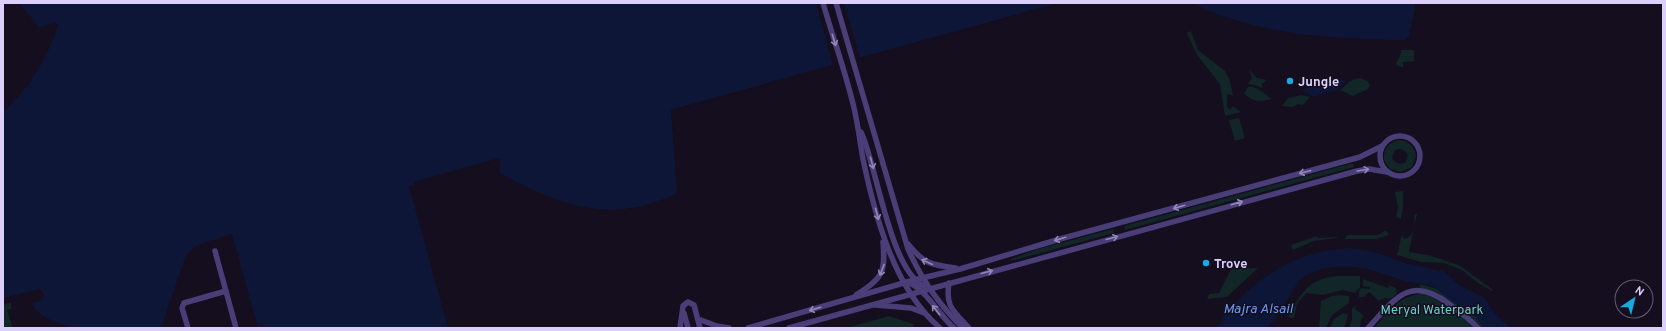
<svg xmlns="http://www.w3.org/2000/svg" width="1666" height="331" viewBox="0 0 1666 331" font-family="Overpass,sans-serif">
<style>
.green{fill:#122527;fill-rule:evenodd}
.water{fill:#0e1638}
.pier{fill:#140e1e}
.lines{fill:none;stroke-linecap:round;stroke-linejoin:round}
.street{stroke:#4a3e78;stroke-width:5.5}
.oneway{stroke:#9387b9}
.poi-dot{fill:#16abe0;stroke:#140e1e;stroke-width:1.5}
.labels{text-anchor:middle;stroke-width:3;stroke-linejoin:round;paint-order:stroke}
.poi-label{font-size:13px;font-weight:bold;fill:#dcd0fa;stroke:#140e1e;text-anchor:start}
.park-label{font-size:13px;fill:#64d2c9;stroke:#140e1e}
.water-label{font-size:14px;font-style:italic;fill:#689bf0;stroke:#140e1e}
</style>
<rect width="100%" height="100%" fill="#140e1e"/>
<!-- green -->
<g class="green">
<polygon points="1191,31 1198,50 1225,71 1230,81 1233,96 1229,94 1227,95 1227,107 1230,110 1233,106 1241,112 1225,116 1220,84 1197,55 1187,33"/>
<polygon points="1401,50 1414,50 1414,61 1403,62 1403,67 1397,66 1396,63 1400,56"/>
<polygon points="1249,69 1257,78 1267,80 1262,84 1262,88 1255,85 1248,84 1252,78"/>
<polygon points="1360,78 1368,81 1370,86 1368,89 1353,96 1340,90 1350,81"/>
<path d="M 1248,87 C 1257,85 1265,95 1272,99 C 1261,102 1251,102 1244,93 Z"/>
<polygon points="1301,95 1310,97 1303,105 1298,104 1293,107 1282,106 1288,98"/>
<polygon points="1239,118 1245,138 1235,141 1229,120"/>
<path d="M 1398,140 C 1408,140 1414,146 1416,156 L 1412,167 L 1401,172 L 1390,169 L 1384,160 C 1383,150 1388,143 1398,140 ZM 1400,149 L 1405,151 L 1408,155 L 1405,163 L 1400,164 L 1395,162 L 1392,157 L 1395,150 Z"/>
<polygon points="1353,163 1354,167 1125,230 1124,226"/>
<polygon points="1403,191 1403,206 1401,219 1396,217 1398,207 1395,192"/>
<path d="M 1417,214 L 1409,252 L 1428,255 L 1459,265 L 1493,290 L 1492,291 L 1478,283 L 1462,270 L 1444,263 L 1421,262 L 1397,255 L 1402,234 L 1404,239 C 1415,237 1415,224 1414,215 Z"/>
<polygon points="1113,229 1114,233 1011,261 1011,259 1038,249"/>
<polygon points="1386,230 1389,235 1376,239 1345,239 1347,235 1378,235"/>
<polygon points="1317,236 1318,238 1337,237 1337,238 1314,241 1293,250 1291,245"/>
<polygon points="1258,268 1227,297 1207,299 1209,294 1219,293 1231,269"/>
<path d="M 1336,276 L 1360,276 L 1360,287 L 1355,293 L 1343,290 L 1322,295 L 1306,293 L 1297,304 L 1294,318 L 1288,317 C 1302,293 1306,280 1336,276 Z"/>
<polygon points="1363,279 1388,288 1389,285 1396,288 1397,294 1390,299 1385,298 1379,301 1369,292 1364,297 1359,297 1359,291 1361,288 1370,289 1370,287 1363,286"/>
<path d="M 1420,284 L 1438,289 L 1458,305 L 1471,310 L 1484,328 L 1374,328 C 1390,311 1396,298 1420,294 Z"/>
<polygon points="1341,295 1349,296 1349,303 1332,315 1326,328 1319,328 1321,301 1332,296"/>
<polygon points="11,302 11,309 7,310 13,328 3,328 3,305"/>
<polygon points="1359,303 1354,308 1364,316 1361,320 1360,328 1349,328 1352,319 1352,308"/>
<polygon points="1343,313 1348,315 1344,328 1330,328 1334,319"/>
<polygon points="889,316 914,324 913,328 846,328"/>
</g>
<!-- water -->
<g class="water">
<path d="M 20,3 L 1058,3 L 671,110 L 677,190 L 675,195 C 658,201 641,208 623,209 C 579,213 535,193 499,172 L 500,158 L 414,182 L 415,184 L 409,186 L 448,328 L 258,328 L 232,234 L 197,245 L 186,255 L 161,328 L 71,328 L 46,318 L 36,310 L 32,303 L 40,301 L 44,296 L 43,292 L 40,289 L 3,298 L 3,112 C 29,89 47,59 58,26 L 55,22 L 39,28 Z"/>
<path d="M 1192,3 L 1416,3 L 1409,36 L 1404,40 C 1333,39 1257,35 1192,3 Z"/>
<polygon points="1335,78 1346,81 1336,91 1324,93 1315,97 1302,91 1319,80"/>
<path d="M 1349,248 L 1375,252 L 1405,263 L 1443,271 L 1461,286 L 1484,298 L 1497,316 L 1511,328 L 1484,328 L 1471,310 L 1453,302 L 1433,286 L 1405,281 L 1368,269 L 1344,266 L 1321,269 L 1304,276 L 1298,282 L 1282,309 L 1268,328 L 1216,328 L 1223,320 L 1221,318 L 1232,305 L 1233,306 C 1263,272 1303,250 1349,248 Z"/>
</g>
<!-- pier -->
<g class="pier">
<polygon points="816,3 844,3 860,58 1060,3 1058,5 673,111 679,186 677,196 675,197 677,187 671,110 833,65"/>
<polygon points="500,158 498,174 497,172 498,161 415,184 414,182"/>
</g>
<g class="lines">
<!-- street -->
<g class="street">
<path d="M 823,3 C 833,38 846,73 854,108 C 858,125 860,142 863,159 C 875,216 894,289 940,328"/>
<path d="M 836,3 L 908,249 C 921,278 940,306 963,328"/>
<path d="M 861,132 C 877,165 891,280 929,288"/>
<circle cx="1400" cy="156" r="20"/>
<path d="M 908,244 C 924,264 931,265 956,268"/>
<polyline points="215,251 236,328"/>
<path d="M 905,282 C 924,285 939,316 954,328"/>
<path d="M 949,283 C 945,307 954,311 969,328"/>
<path d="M 856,295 C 882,278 886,274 883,242"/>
<polyline points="875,305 911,308 924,313"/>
<polyline points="684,313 688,328"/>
<polyline points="698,319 717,326 729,328"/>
<polyline points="188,328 182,308 184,303 226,291"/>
<polyline points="680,328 683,306 688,302 694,305 700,328"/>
<polyline points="748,328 914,280 960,269 1060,239 1360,157 1382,146"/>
<polyline points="789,328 1357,171 1369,169 1387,172"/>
<path d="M 1368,328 C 1395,299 1410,274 1449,304 C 1460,312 1469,318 1478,328"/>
</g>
</g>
<!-- one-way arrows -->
<defs><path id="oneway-shaft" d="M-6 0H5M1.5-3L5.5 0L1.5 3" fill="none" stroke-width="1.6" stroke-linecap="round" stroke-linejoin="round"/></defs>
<g class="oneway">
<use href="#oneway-shaft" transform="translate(834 40) rotate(73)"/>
<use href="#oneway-shaft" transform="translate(872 163) rotate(75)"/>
<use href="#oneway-shaft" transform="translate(1363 170) rotate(-9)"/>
<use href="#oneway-shaft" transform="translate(1305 172) rotate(166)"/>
<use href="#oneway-shaft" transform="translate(1237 203) rotate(-16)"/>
<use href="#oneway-shaft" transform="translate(1179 207) rotate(164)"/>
<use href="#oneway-shaft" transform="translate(877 214) rotate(75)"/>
<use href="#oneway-shaft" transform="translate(1112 238) rotate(-15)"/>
<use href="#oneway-shaft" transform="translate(1060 239) rotate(164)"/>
<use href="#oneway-shaft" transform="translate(927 262) rotate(-155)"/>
<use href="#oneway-shaft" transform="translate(882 270) rotate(111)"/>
<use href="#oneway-shaft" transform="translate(987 272) rotate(-15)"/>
<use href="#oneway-shaft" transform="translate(815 309) rotate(164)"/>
<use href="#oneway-shaft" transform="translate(936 310) rotate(-129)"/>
</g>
<!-- markers -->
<g class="poi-dot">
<circle cx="1290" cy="81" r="4"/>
<circle cx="1206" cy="263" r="4"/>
</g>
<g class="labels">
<!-- poi labels -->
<g class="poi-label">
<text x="1298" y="86">Jungle</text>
<text x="1214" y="268">Trove</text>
</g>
<!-- park labels -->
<g class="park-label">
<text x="1432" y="314">Meryal Waterpark</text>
</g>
<!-- water labels -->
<g class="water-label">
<text x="1258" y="313">Majra Alsail</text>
</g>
</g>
<!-- border -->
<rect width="1666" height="331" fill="none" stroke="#dcd0fa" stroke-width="8"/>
<!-- north arrow -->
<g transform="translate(1634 299) rotate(35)"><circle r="19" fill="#140e1e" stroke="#645c76"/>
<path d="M0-3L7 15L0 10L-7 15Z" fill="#16abe0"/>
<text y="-6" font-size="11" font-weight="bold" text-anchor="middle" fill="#dcd0fa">N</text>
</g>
</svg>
